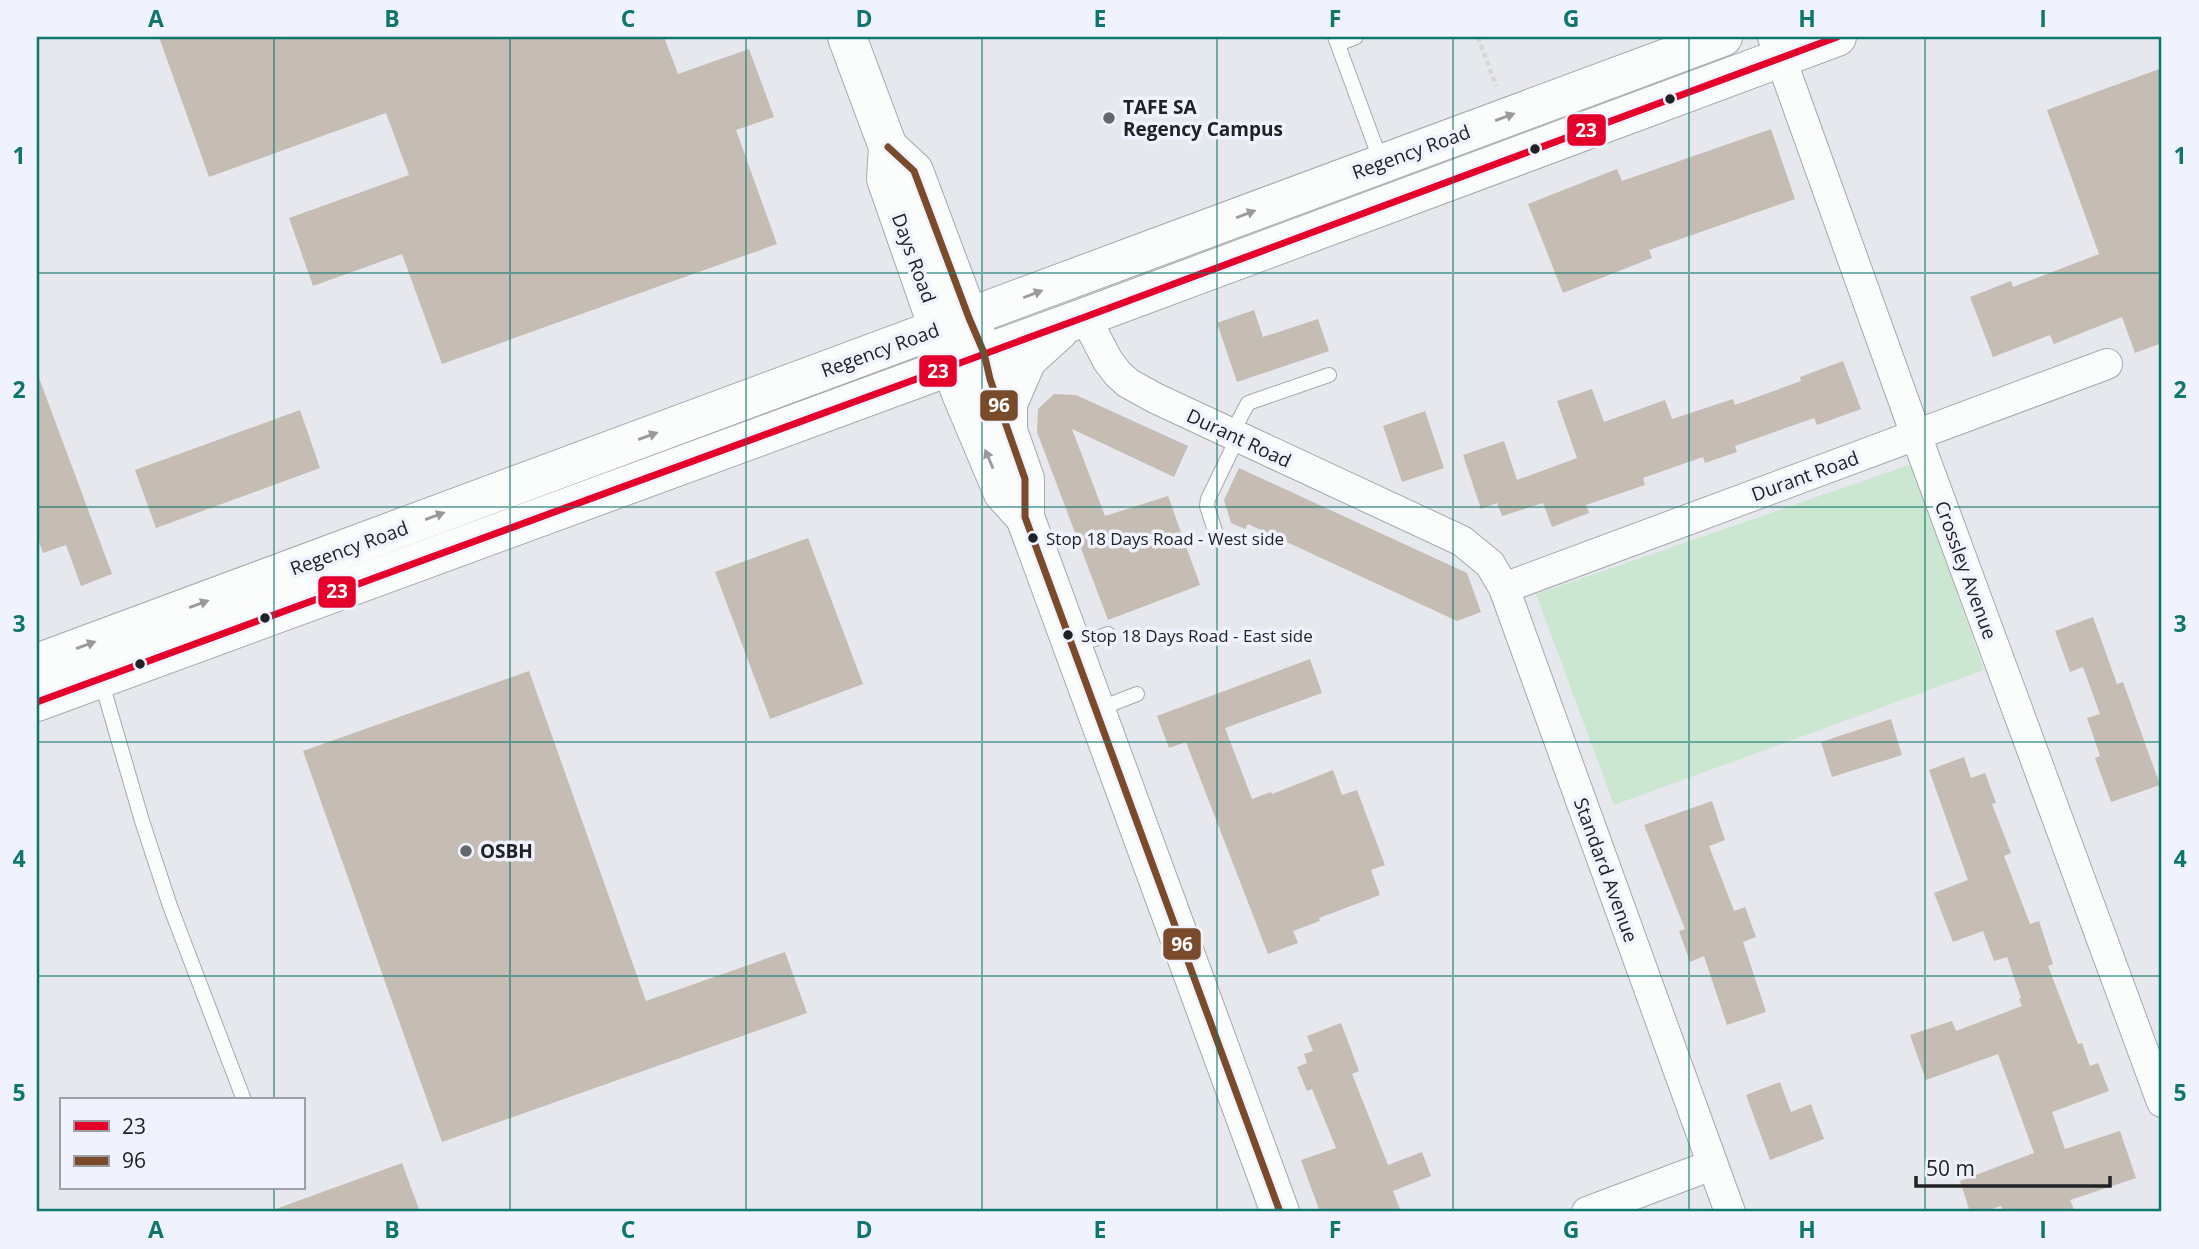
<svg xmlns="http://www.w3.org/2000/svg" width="2199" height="1249" viewBox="0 0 2199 1249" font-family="'Open Sans',sans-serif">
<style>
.green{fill:#cce7d1}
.building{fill:#c5bcb3}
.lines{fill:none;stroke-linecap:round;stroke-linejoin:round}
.lane-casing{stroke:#a6a8ac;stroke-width:16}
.street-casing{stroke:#a6a8ac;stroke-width:32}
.secondary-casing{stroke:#a6a8ac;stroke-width:40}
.path{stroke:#d4d5d7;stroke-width:4.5;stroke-dasharray:5 3.5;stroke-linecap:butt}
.lane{stroke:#fbfcfc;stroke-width:14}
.street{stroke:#fbfcfc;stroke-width:30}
.secondary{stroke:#fbfcfc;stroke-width:38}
.bus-1-casing{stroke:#f0f3fe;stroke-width:12}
.bus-2-casing{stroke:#f0f3fe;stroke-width:12}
.bus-1{stroke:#e4002b;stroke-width:7}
.bus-2{stroke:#7a4b2a;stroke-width:7}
.oneway{fill:#999a9c}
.grid{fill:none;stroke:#0f766e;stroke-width:2;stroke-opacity:0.55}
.bus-dot{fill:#212226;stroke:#f0f3fe;stroke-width:2.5}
.poi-dot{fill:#66676c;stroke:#f0f3fe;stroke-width:2.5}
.labels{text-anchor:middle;stroke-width:7;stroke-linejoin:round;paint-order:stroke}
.bus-label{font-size:17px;fill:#212226;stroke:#f0f3fe;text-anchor:start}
.poi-label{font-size:19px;font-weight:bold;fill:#212226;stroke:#f0f3fe;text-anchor:start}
.street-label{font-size:19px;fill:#212226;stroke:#f0f3fe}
.line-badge{stroke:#f0f3fe;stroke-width:2.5}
.badge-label{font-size:19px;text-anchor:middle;font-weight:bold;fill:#fff}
.neatline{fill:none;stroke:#0f766e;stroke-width:2.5}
.grid-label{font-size:23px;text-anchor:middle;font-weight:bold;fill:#0f766e}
</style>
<rect width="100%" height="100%" fill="#e6e8ee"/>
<!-- green -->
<polygon class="green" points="1912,464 1984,670 1614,805 1536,594"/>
<!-- building -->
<g class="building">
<polygon points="159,37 664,37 678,74 749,49 774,117 736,130 777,244 442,364 402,254 313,286 289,218 409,175 386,113 209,177"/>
<polygon points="2162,68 2162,343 2135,353 2122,317 2054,344 2050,335 1993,357 1970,297 2011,281 2013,287 2099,254 2047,110"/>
<polygon points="1771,129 1795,199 1649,250 1652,258 1563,293 1528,204 1617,169 1622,181"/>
<polygon points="1254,310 1263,337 1318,319 1329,351 1237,382 1217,323"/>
<polygon points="1843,361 1861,409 1817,425 1814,418 1735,446 1737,452 1705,463 1703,457 1643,478 1645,485 1586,505 1589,513 1552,527 1543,503 1502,516 1497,503 1481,509 1463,455 1504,441 1517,480 1577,458 1557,401 1592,389 1604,422 1665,400 1672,419 1733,399 1735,405 1801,381 1800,377"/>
<polygon points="37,378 39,378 112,574 81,586 66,545 43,553 37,536"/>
<polygon points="1054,394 1076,395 1188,446 1174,477 1072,429 1105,516 1168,496 1200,585 1108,620 1037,432 1038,409"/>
<polygon points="300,410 320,468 156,528 135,470"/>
<polygon points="1425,411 1444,468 1402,482 1383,426"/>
<polygon points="1239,468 1467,573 1481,612 1457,621 1248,524 1245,529 1231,523 1224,500"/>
<polygon points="808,538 863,684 770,719 715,572"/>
<polygon points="2093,617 2117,684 2123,682 2160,785 2111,802 2095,758 2100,756 2087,718 2100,714 2083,667 2070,672 2055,631"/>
<polygon points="1310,659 1322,693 1225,728 1252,799 1271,792 1272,794 1333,770 1342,795 1357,790 1385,865 1371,870 1380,895 1319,918 1320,921 1293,931 1298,943 1268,954 1186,742 1169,748 1157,716"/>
<polygon points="529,671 646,1001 785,952 807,1013 442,1142 303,751"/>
<polygon points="1891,719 1902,755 1832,777 1821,742"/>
<polygon points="1964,757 1971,778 1985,773 1996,803 1992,804 2011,853 2004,856 2030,924 2039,921 2053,964 2048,966 2078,1044 2082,1043 2090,1066 2098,1063 2109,1091 2052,1112 2065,1149 2120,1131 2136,1178 2070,1200 2075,1212 2004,1212 2001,1206 1983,1212 1970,1212 1960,1181 2034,1153 1998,1054 1926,1080 1910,1035 1952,1021 1956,1031 2022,1006 2019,999 2021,998 2007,957 1994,961 1983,931 1953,942 1934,893 1968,880 1929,770"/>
<polygon points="1712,801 1725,840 1709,846 1734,911 1745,907 1756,937 1743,942 1766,1012 1727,1025 1704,956 1690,962 1679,931 1685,929 1644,825"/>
<polygon points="1341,1023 1359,1071 1352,1074 1388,1165 1422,1152 1431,1176 1393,1191 1401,1212 1320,1212 1301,1160 1336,1148 1312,1089 1307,1091 1297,1067 1307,1063 1304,1054 1313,1051 1307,1036"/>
<polygon points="1780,1082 1791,1112 1811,1104 1824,1139 1770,1160 1746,1095"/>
<polygon points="402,1163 420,1212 273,1212 273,1210"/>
</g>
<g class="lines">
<defs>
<g id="lane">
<polyline points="1335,37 1382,164"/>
<polyline points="1338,44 1356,37"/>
<polyline points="1232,433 1248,403 1329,375"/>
<polyline points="1218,540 1207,506 1208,499 1238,437"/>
<polyline points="1073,647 1108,634"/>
<polyline points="101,680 142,821 170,906 244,1100"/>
<polyline points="1096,710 1137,694"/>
</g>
<g id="street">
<polyline points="1773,37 1916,435 2162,1102"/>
<polyline points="1085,317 1108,361 1118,374 1128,383 1155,398 1462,541 1490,564 1504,588 1730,1212"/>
<polyline points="1504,588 2107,364"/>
<polyline points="1587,1212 1712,1165"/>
</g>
<g id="secondary">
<polyline points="847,37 888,147 886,179 960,391 1003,493 1023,515"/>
<polyline points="888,147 914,171 969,318 984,353 990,379 1025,479 1025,517 1280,1212"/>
<polyline points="1008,428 1008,404 1027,360 1059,331"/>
<polyline points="37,663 1723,37"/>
<polyline points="37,702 1085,317 1837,37"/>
</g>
</defs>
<!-- lane casing -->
<use href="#lane" class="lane-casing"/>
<!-- street casing -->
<use href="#street" class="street-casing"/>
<!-- secondary casing -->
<use href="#secondary" class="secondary-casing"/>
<!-- path -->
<polyline class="path" points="1478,37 1496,86"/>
<!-- lane -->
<use href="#lane" class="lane"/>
<!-- street -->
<use href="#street" class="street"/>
<!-- secondary -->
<use href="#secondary" class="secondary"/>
<defs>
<polyline id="bus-1" points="37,702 1085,317 1837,37"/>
<polyline id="bus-2" points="888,147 914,171 969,318 984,353 990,379 1025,479 1025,517 1280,1212"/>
</defs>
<!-- bus-1 casing -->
<use href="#bus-1" class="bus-1-casing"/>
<!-- bus-2 casing -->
<use href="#bus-2" class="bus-2-casing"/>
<!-- bus-1 -->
<use href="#bus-1" class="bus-1"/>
<!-- bus-2 -->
<use href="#bus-2" class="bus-2"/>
</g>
<!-- one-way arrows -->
<defs><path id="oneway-solid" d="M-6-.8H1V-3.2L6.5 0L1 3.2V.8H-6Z" transform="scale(1.75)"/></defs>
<g class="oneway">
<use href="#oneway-solid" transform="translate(1505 117) rotate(-20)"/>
<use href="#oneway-solid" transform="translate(1246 214) rotate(-21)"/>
<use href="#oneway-solid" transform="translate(1033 294) rotate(-21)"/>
<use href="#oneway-solid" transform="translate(648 436) rotate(-20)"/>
<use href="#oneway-solid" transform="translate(989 459) rotate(-113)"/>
<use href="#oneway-solid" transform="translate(435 516) rotate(-20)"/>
<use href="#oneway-solid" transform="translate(199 604) rotate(-20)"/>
<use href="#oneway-solid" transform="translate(86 645) rotate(-20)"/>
</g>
<!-- grid -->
<path class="grid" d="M 274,37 L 274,1100M 510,37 L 510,1212M 746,37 L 746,1212M 982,37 L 982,1212M 1217,37 L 1217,1212M 1453,37 L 1453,1212M 1689,37 L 1689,1212M 1925,37 L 1925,1212M 37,273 L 2162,273M 37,507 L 2162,507M 37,742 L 2162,742M 37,976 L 2162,976M 274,1188 L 274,1212"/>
<!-- markers -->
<g class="bus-dot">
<circle cx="1670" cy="99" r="6"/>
<circle cx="1535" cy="149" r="6"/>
<circle cx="1033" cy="538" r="6"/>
<circle cx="265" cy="618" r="6"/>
<circle cx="1068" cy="635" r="6"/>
<circle cx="140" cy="664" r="6"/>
</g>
<g class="poi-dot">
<circle cx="1109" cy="118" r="7"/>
<circle cx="466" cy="851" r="7"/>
</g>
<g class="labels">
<!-- bus labels -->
<g class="bus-label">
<text x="1046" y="545">Stop 18 Days Road - West side</text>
<text x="1081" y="642">Stop 18 Days Road - East side</text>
</g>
<!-- poi labels -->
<g class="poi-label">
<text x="1123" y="114">TAFE SA<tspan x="1123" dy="22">Regency Campus</tspan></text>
<text x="480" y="858">OSBH</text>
</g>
<!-- street labels -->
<g class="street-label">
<text transform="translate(1411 152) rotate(-20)" y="7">Regency Road</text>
<text transform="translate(914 258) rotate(70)" y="7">Days Road</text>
<text transform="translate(880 350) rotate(-20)" y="7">Regency Road</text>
<text transform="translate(1239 438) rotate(25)" y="7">Durant Road</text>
<text transform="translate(1805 476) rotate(-20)" y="7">Durant Road</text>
<text transform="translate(349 548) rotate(-20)" y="7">Regency Road</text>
<text transform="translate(1966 570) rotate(70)" y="7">Crossley Avenue</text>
<text transform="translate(1606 870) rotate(70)" y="7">Standard Avenue</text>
</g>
</g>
<g class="line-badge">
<rect x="1566" y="113" width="41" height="34" rx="7" fill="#e4002b"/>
<rect x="918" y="354" width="40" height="34" rx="7" fill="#e4002b"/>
<rect x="979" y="389" width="40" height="33" rx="7" fill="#7a4b2a"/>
<rect x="317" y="575" width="40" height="34" rx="7" fill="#e4002b"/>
<rect x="1162" y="927" width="40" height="34" rx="7" fill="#7a4b2a"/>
</g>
<g class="badge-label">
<text x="1586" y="137">23</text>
<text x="938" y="378">23</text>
<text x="999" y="412">96</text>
<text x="337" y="598">23</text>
<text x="1182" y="951">96</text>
</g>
<!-- border -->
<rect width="2199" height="1249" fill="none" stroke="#f0f3fe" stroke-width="77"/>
<!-- legend -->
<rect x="60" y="1098" width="245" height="91" fill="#f0f3fe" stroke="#9d9fa8" stroke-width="2"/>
<rect x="74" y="1121" width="35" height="10" fill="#e4002b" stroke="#9d9fa8" stroke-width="2"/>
<text x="122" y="1134" font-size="21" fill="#212226">23</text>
<rect x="74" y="1156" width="35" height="10" fill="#7a4b2a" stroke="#9d9fa8" stroke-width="2"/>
<text x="122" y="1168" font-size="21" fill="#212226">96</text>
<!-- scale -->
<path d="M1916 1176v10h194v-10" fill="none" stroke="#212226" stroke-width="3.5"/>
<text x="1926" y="1176" font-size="21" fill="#212226" stroke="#f0f3fe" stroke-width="5" paint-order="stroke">50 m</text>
<rect x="38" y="38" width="2122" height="1172" class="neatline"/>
<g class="grid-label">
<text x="156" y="27">A</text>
<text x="392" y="27">B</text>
<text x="628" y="27">C</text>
<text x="864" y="27">D</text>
<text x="1100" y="27">E</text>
<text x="1335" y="27">F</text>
<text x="1571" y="27">G</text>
<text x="1807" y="27">H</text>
<text x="2043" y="27">I</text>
<text x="19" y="164">1</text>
<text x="2180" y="164">1</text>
<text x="19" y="398">2</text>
<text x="2180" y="398">2</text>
<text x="19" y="632">3</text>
<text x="2180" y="632">3</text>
<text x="19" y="867">4</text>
<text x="2180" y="867">4</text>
<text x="19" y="1101">5</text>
<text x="2180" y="1101">5</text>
<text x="156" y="1238">A</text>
<text x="392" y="1238">B</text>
<text x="628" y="1238">C</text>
<text x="864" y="1238">D</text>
<text x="1100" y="1238">E</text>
<text x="1335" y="1238">F</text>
<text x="1571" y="1238">G</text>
<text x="1807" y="1238">H</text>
<text x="2043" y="1238">I</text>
</g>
</svg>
